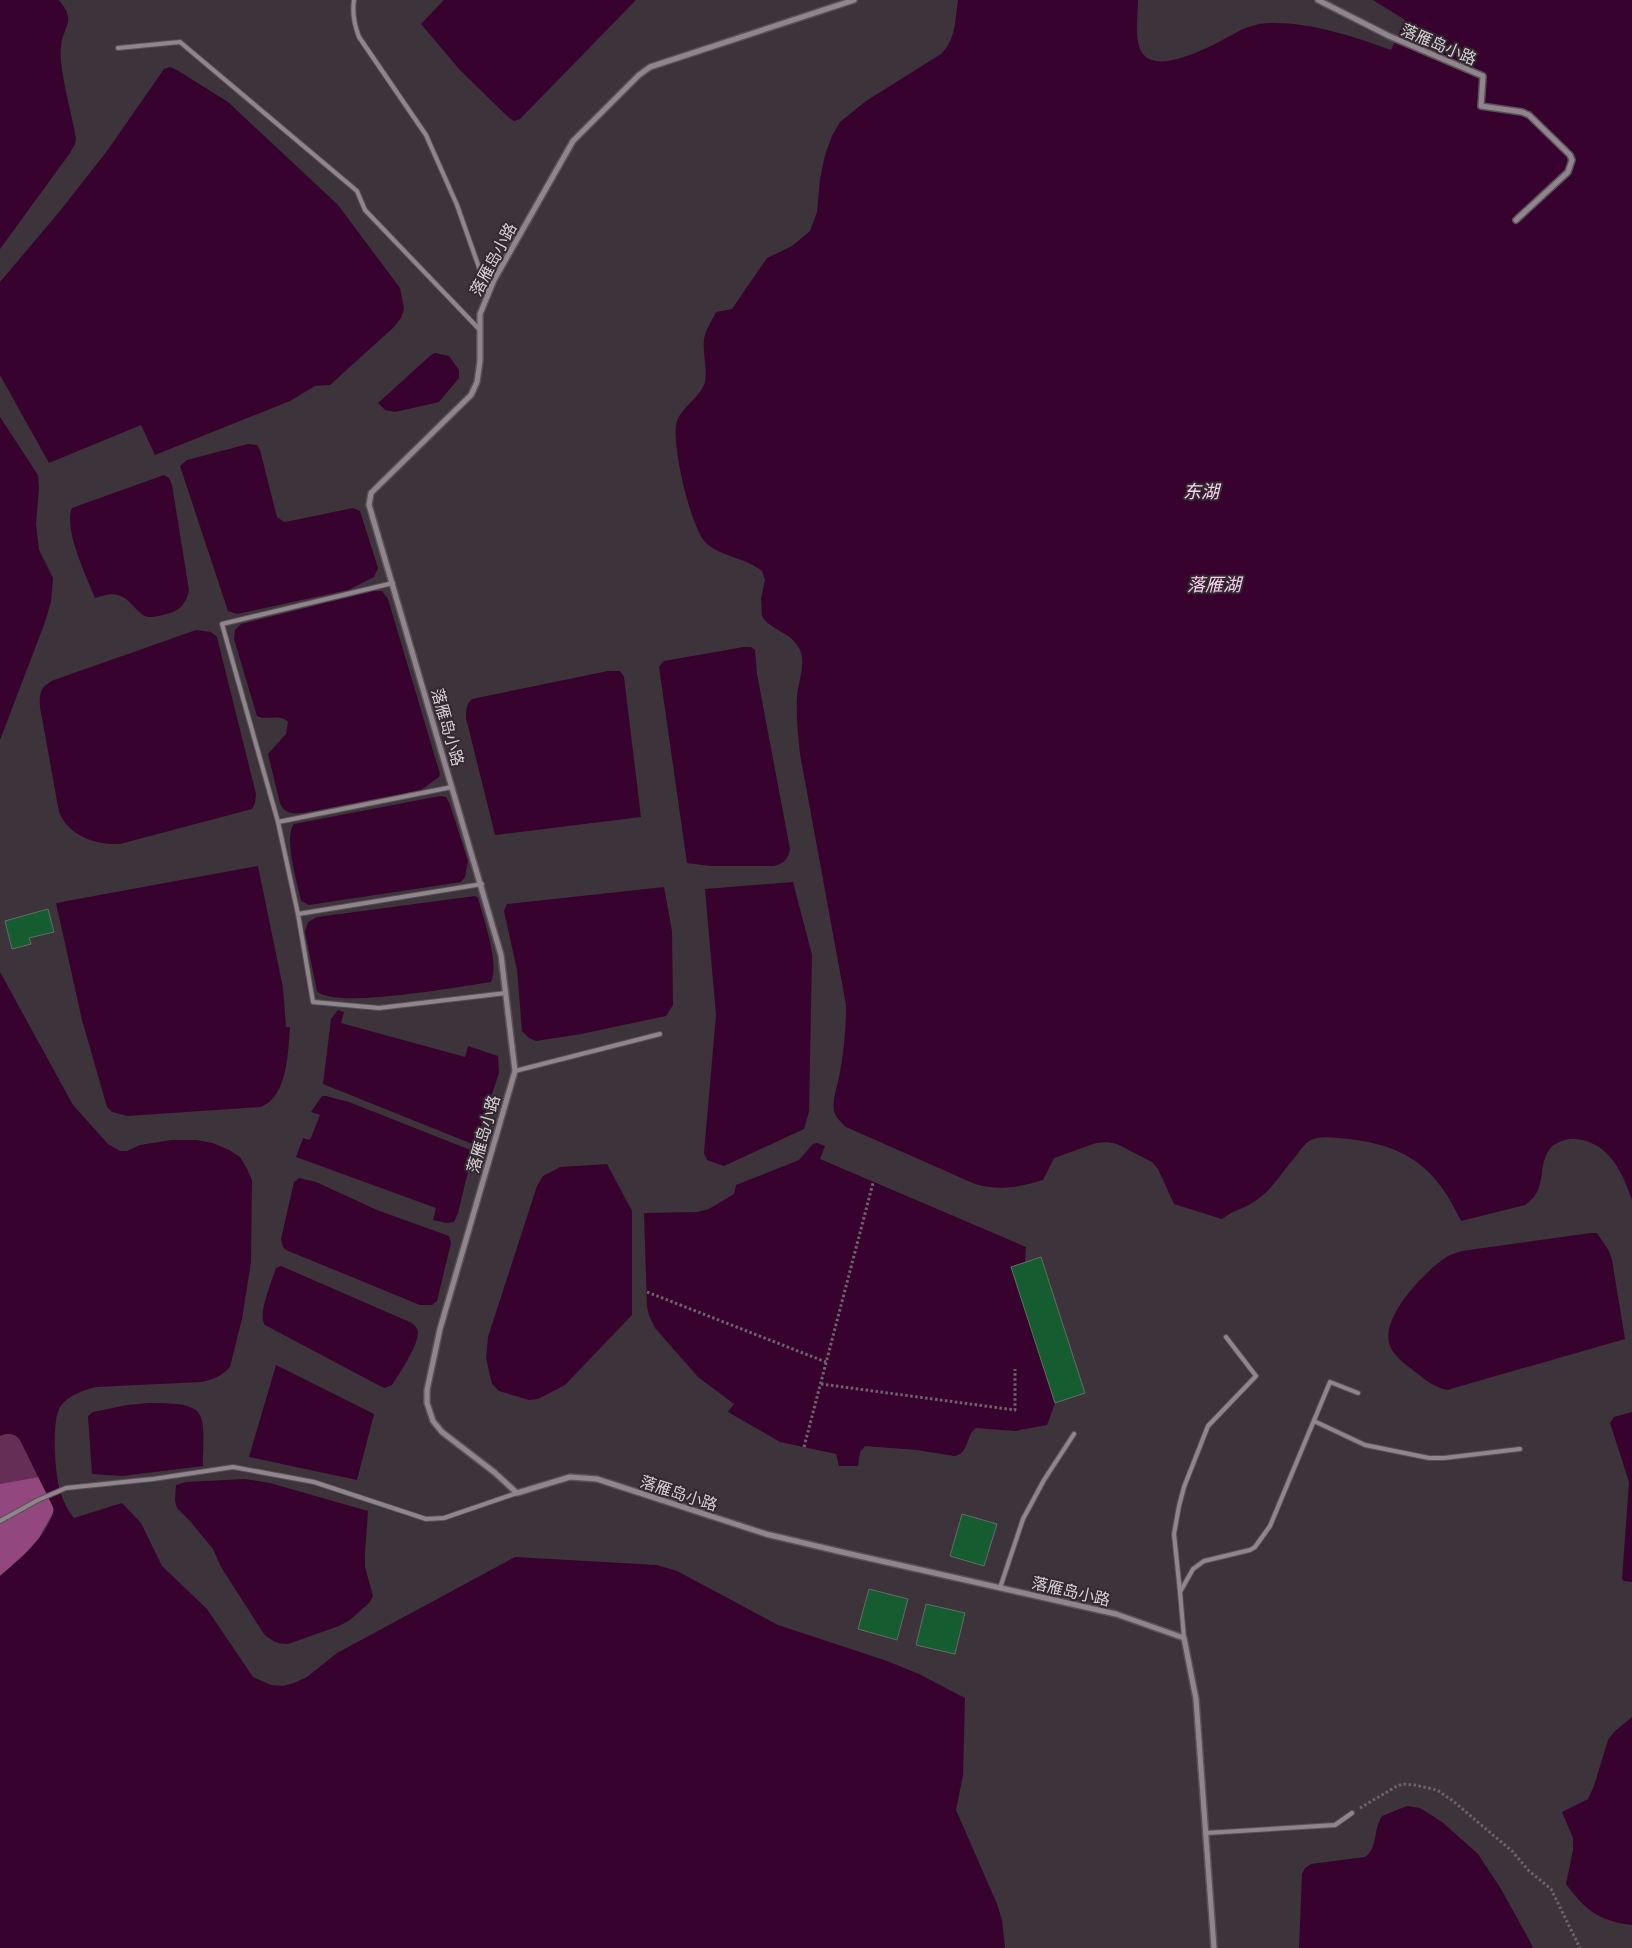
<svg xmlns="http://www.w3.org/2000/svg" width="1632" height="1948" viewBox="0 0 1632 1948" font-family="'Space Grotesk','Noto Sans SC',sans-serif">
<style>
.green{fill:#652e57}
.forest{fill:#92477f}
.water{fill:#38022e}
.building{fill:#155c31;stroke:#636e66}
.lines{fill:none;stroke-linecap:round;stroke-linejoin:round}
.lane-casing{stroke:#595157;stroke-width:6}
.street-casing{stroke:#595157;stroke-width:8}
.path{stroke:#6c646a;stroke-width:3;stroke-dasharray:2.5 2.5;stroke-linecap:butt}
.lane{stroke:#91858d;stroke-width:4}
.street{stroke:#91858d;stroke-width:5}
.labels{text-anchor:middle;stroke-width:4;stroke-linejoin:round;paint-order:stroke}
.street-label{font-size:16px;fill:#d6d0d4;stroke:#332930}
.water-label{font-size:18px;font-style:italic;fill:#facfed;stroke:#332930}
</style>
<rect width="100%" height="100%" fill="#3d333a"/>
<!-- green -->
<polygon class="green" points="5,1433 16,1435 20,1440 39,1477 0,1484 0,1436"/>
<!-- forest -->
<path class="forest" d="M 39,1477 C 44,1487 55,1502 53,1513 L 39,1538 L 26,1553 L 0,1576 L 0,1484 Z"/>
<!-- water -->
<g class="water">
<path d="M 0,0 L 59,0 C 77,22 64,24 61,46 C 58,67 72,114 76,138 L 75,144 L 70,153 L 0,249 Z"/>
<polygon points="444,0 636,0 520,119 514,121 509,118 460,70 421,24"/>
<path d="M 958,0 L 1138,0 C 1138,14 1135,32 1139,46 C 1150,85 1223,39 1243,29 C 1251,26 1260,23 1269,23 C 1311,22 1352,36 1391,50 L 1405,20 L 1373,0 L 1632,0 L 1632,1200 C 1622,1172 1610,1143 1576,1139 C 1567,1138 1555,1142 1549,1150 C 1537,1168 1548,1190 1525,1205 L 1461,1221 C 1436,1168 1408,1146 1349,1139 C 1338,1138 1321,1135 1311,1140 C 1303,1144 1297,1156 1291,1162 C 1281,1174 1271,1190 1258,1199 C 1247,1208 1233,1210 1222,1219 L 1174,1204 L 1158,1169 L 1152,1162 L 1117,1144 L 1107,1142 L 1096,1143 L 1054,1158 L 1043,1180 C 1020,1187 999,1191 975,1184 L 846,1127 C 841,1122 836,1118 834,1111 C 832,1099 838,1085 840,1072 C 844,1050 846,1028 846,1005 L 800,754 C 798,735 796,716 797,697 C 798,681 807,663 799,648 C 791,632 771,631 762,616 L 761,599 L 765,580 L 762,571 C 746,558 723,557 707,544 C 691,531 670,440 677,421 C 682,407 698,399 704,385 C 709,371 702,354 704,340 C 705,330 712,321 716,312 L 732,309 L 767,258 L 792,246 L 810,231 L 817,212 L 820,179 L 825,155 L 832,136 L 840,122 L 866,101 L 941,54 C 956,40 955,20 958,0 Z"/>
<polygon points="170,67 177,70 228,102 338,205 400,288 404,309 401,318 394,327 330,385 315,386 290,401 155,455 141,425 49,463 0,375 0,282 60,211 107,151 164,69"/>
<polygon points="435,353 449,356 459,370 459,378 439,402 395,412 385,410 378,403 431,355"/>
<polygon points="0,417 38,475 39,488 36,524 39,550 53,578 51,602 44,625 0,740"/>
<polygon points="248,444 257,445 260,450 277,517 284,522 290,521 353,508 360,511 378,568 374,577 348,590 237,614 228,611 180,466 187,460"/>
<path d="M 164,475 L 169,478 L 172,485 L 189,590 C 185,609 175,613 158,616 C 153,617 147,618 143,615 C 134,609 129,598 118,595 C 110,593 102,596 95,598 C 87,577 63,529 72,508 Z"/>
<path d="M 374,591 L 382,591 L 388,599 L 440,774 L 439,777 L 421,790 L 303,813 C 293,814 284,814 280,803 L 268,754 L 286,734 L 288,722 C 280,713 267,721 257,716 L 234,639 L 235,630 L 241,624 Z"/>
<path d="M 196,630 L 211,632 L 217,637 L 256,794 L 255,803 L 252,809 L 120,844 C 95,845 69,836 59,812 L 40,707 C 39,692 41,686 54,680 Z"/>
<path d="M 744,647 L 751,647 L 755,650 L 757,674 L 790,849 C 788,860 784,863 774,866 L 710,866 L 687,863 L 659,667 L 664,661 Z"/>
<path d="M 608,671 L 620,671 L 624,677 L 641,817 L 495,835 L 466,718 C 466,711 466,704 472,699 Z"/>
<path d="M 440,796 L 446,797 L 449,802 L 468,861 L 465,877 L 461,882 L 309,905 L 301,901 C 298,884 283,837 294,824 Z"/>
<path d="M 258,866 L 283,988 L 286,1027 L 290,1027 C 288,1051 288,1096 261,1107 L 127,1116 L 112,1112 L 107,1107 L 82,1020 L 56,903 Z"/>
<polygon points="793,882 812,955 809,1112 804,1129 724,1166 707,1160 704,1153 716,1015 705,889"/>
<polygon points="664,887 672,931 673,1005 666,1016 581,1034 536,1041 529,1038 522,1031 517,970 504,911 507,904"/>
<path d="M 475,896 L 478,898 C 483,918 500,964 491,982 C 463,986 333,1010 317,991 L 305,932 L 308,922 L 317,917 Z"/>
<path d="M 0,972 L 73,1105 L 108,1144 L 120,1151 L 127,1151 L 140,1145 L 171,1140 L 196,1140 L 213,1143 L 229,1150 L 240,1157 L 246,1167 L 252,1180 L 251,1262 L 242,1319 L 230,1367 C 222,1376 212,1380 201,1382 L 96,1387 C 84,1390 68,1395 60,1407 C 51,1422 55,1478 61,1494 C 64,1503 68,1511 74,1518 L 122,1503 L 141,1523 L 162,1566 L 207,1609 L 253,1677 L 271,1685 L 283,1686 L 294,1683 L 307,1677 L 337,1653 L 515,1557 L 657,1565 L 677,1571 L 778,1625 L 887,1661 L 919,1674 L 965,1698 L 963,1775 L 956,1810 L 997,1904 L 1002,1920 L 1005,1948 L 0,1948 L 0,1576 C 19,1560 49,1535 54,1509 L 20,1440 C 14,1433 9,1432 0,1436 Z"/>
<polygon points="338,1010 344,1012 341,1023 465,1057 468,1046 498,1056 499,1073 475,1145 323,1084 331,1019"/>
<polygon points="322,1096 326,1096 349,1102 473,1151 458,1213 454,1222 446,1223 433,1220 436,1208 296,1157 303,1138 310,1140 320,1115 311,1112"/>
<path d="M 817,1143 L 825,1146 L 820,1159 L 1026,1247 L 1025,1262 L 1011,1267 L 1055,1403 L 1047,1425 L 1015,1431 L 976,1428 C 965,1435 970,1454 954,1456 L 917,1450 L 865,1446 L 860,1452 L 858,1466 L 839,1466 L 836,1454 L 780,1442 L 728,1412 L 734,1404 L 698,1377 L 655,1328 L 649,1315 L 647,1307 L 644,1213 L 697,1212 L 709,1209 L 734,1194 L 736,1185 L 799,1160 L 813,1144 Z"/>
<polygon points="607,1164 632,1211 632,1315 565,1385 538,1399 529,1400 499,1391 492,1384 486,1358 488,1337 537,1186 543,1176 560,1167"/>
<polygon points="299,1178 316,1182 377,1210 449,1236 451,1243 437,1301 432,1305 420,1305 286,1250 283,1247 281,1239 294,1182"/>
<path d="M 1591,1233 L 1597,1233 L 1609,1251 L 1612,1260 L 1625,1339 L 1447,1390 C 1434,1387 1425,1380 1414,1371 C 1405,1364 1392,1355 1389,1343 C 1382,1315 1426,1270 1448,1256 C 1452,1254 1458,1252 1462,1251 Z"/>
<path d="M 281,1266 L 412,1323 C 415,1326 418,1328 418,1333 C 418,1346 399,1374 392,1385 L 385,1388 L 380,1386 L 265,1325 C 257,1315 272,1281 276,1268 Z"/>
<polygon points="276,1365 374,1414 357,1480 249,1457"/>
<path d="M 149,1403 C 210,1403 204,1411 203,1466 L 122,1476 L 92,1474 L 88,1416 L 93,1412 L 127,1405 Z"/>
<polygon points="1632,1412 1632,1582 1624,1581 1622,1579 1629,1482 1610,1423 1614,1417"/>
<path d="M 245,1479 L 270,1483 L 368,1511 L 365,1553 L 365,1567 L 373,1596 L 370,1602 L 350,1620 L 339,1626 L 288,1644 C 277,1644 272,1641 264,1634 L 221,1567 L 213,1549 L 190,1521 L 177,1508 L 175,1501 L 176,1485 L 186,1482 Z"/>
<path d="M 1632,1717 L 1632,1925 C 1599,1921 1585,1910 1566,1884 L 1573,1850 L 1573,1838 L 1562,1812 L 1588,1799 L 1594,1786 L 1608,1740 L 1614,1732 Z"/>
<path d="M 1407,1806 L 1420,1808 L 1442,1822 L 1478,1854 L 1501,1889 L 1533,1947 L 1531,1948 L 1299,1948 L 1302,1874 L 1305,1868 L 1311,1864 L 1365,1857 C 1378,1848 1373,1829 1382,1816 Z"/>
</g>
<!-- building -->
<g class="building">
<polygon points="48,909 54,932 29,938 31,944 12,949 5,921"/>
<polygon points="1041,1257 1085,1393 1055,1403 1011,1267"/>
<polygon points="962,1514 997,1524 984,1566 950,1556"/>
<polygon points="869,1589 908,1599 897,1640 858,1629"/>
<polygon points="926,1604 965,1613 955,1654 916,1645"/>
</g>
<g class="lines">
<defs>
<g id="lane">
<path d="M 354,0 C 352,13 354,24 359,37 L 426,135 L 457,205 L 488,293"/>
<polyline points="118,48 180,42 357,191 365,210 479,329"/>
<polyline points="393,583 222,624 278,822 298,914 313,1002 379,1008 506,993"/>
<polyline points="278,822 452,787"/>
<polyline points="298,914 482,884"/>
<polyline points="515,1071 660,1034"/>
<polyline points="1314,1421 1365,1445 1429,1458 1444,1458 1520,1449"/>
<polyline points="0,1521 38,1500 66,1488 153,1479 233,1467 314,1482 426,1519 444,1518 517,1493"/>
<polyline points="1000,1588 1023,1519 1044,1480 1074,1434"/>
<polyline points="1180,1592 1174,1534 1179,1506 1184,1487 1208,1426 1256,1376 1226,1337"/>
<polyline points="1184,1638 1180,1592 1193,1569 1204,1561 1250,1550 1255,1547 1270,1526 1330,1382 1358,1393"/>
<polyline points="1206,1833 1335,1825 1352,1813"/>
</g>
<g id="street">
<polyline points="854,0 650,67 639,75 573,141 494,280 480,314 480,361 477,382 471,395 371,493 369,505 501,955 515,1071 440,1329 427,1390 427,1403 433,1421 442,1432 494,1472 517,1493 570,1477 597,1479 766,1534 846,1553 1116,1614 1184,1638 1196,1699 1214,1948"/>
<polyline points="1318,0 1389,36 1483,76 1481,106 1522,112 1529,115 1570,155 1572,160 1568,172 1516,220"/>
</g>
</defs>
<!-- lane casing -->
<use href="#lane" class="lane-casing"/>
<!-- street casing -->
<use href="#street" class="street-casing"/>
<!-- path -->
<g class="path">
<polyline points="647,1292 826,1362"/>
<polyline points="821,1384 1015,1410 1015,1369"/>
<polyline points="804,1447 873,1183"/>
<polyline points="1360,1808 1397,1786 1403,1784 1415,1785 1437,1790 1453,1801 1512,1851 1529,1871 1551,1889 1580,1948"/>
</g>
<!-- lane -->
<use href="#lane" class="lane"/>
<!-- street -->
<use href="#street" class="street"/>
</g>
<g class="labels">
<!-- street labels -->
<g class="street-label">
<text transform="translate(1439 44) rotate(23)" y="6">落雁岛小路</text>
<text transform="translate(493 259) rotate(-62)" y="6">落雁岛小路</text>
<text transform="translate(448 727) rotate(74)" y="6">落雁岛小路</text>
<text transform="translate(483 1134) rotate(-74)" y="6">落雁岛小路</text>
<text transform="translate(679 1493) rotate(18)" y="6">落雁岛小路</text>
<text transform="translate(1071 1591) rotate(13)" y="6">落雁岛小路</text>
</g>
<!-- water labels -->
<g class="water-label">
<text x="1201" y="498">东湖</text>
<text x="1214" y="591">落雁湖</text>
</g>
</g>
</svg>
